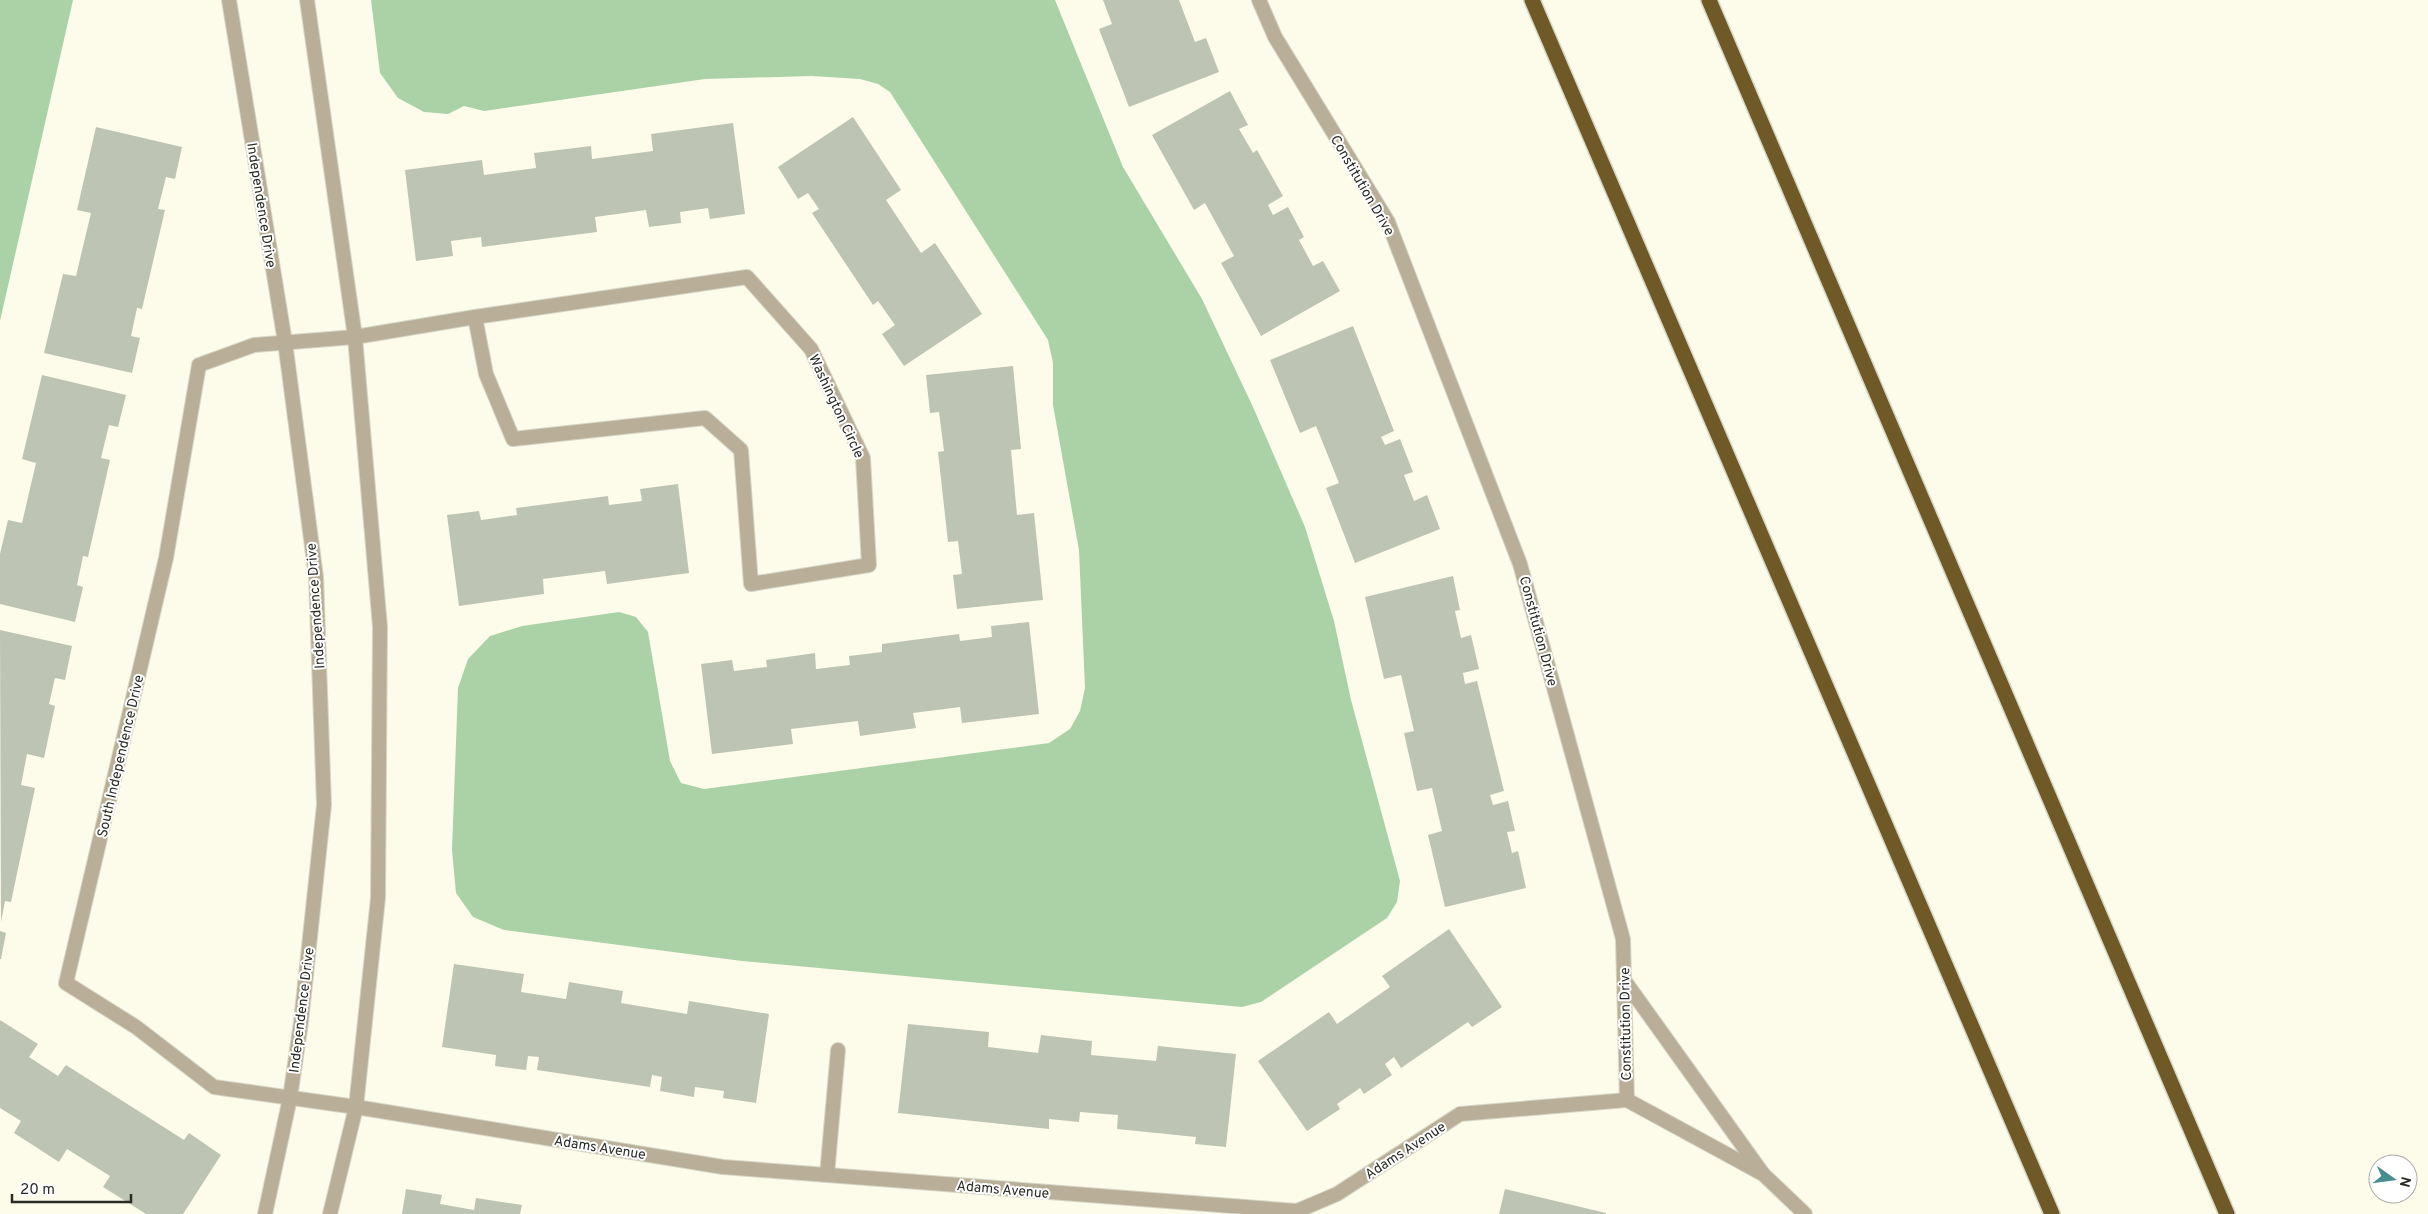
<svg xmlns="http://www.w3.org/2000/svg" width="2428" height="1214" viewBox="0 0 2428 1214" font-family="Overpass,sans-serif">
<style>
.water{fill:#abd2a6}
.building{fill:#bec4b4}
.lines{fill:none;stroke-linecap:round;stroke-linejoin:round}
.service-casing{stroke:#d7d6c7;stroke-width:16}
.minor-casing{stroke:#d7d6c7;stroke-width:16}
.motorway-casing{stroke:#d7d6c7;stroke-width:18}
.service{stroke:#b9af98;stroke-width:14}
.minor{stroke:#b9af98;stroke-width:14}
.motorway{stroke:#6f5927;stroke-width:15}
.labels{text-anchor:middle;stroke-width:4;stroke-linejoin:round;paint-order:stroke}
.street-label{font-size:14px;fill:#2b2b25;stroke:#fff}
</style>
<rect width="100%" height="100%" fill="#fdfcea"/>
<!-- water -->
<g class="water">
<polygon points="0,0 73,0 0,321"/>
<polygon points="371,0 1055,0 1123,167 1202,299 1253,407 1305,527 1334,621 1351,700 1400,881 1397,902 1387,918 1261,1002 1242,1007 742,961 504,930 473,917 456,893 452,850 458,688 468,659 490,636 522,626 619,612 636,617 648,632 670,761 681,783 704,789 1049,743 1070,729 1080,711 1085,688 1079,550 1053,405 1053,363 1048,340 890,92 878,84 860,79 812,76 705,79 484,111 464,106 448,114 424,112 398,98 380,73"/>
</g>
<!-- building -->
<g class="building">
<polygon points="1103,0 1179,0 1195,42 1206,38 1219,72 1129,107 1099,29 1112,24"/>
<polygon points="1230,91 1248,125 1239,129 1253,153 1257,150 1283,196 1268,205 1273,215 1288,207 1304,237 1299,240 1313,266 1323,261 1340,291 1261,336 1221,263 1234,256 1205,203 1194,210 1152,135"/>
<polygon points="853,117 901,190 886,200 921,253 935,243 982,314 904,366 882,334 895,325 878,301 873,305 812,213 819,209 808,193 798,199 778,167"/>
<polygon points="733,123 745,214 710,219 708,208 680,212 681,223 649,227 646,210 595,217 597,232 482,247 481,237 451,241 453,256 416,261 405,170 482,160 484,175 536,168 534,153 591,146 592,159 653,151 651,134"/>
<polygon points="96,127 182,147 175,179 166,177 158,209 165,210 142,309 137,308 131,336 140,338 132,373 44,353 63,274 76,276 91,213 77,210"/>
<polygon points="1353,326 1394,431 1381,437 1385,445 1400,439 1413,472 1404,475 1414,501 1427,495 1440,529 1355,563 1326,488 1339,483 1316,426 1300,433 1270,360"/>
<polygon points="1013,366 1021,449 1011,450 1017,515 1034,513 1043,600 957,609 953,575 962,574 958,541 948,542 938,452 944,451 939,412 930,413 926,375"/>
<polygon points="42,375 126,395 118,427 109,425 101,458 110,460 88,557 83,556 77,585 83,587 75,622 0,604 0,554 8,520 22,523 36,463 22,459"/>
<polygon points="678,484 689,573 607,584 605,571 543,579 544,594 459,606 447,515 479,511 481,520 517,515 516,508 608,496 609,505 642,501 640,489"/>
<polygon points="1453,576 1460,610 1455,611 1461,638 1471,635 1479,669 1463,673 1465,684 1477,681 1504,791 1490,795 1493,805 1508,801 1515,831 1507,832 1512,853 1518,851 1526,888 1445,907 1428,835 1442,831 1432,788 1417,791 1404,733 1414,731 1401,675 1384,679 1365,597"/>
<polygon points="1029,622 1039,714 962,723 960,707 913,713 916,728 860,736 858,721 791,729 793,744 712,754 701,664 732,660 734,671 767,667 766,660 815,653 816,669 850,665 849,656 882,652 882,644 959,634 960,641 992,637 991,626"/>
<polygon points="0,630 72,646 65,680 55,678 49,704 55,706 44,758 27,754 21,785 35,788 11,902 5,901 1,922"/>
<polygon points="1449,929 1502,1007 1472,1027 1468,1022 1401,1068 1394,1057 1385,1064 1392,1075 1364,1094 1360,1088 1337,1104 1340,1109 1307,1131 1258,1061 1329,1012 1337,1024 1390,987 1382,976"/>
<polygon points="0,931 6,933 1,959 0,959"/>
<polygon points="454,964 524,974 521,992 566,999 569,982 623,991 621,1003 687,1014 689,1001 769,1014 756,1103 723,1098 724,1091 695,1087 694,1097 660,1091 662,1077 652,1075 650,1087 537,1070 539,1057 528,1056 526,1070 495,1066 496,1055 442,1047"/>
<polygon points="0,1020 38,1044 29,1057 58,1076 66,1065 184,1140 189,1133 221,1155 183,1214 146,1214 103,1187 110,1176 67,1149 59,1162 14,1133 21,1121 0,1108"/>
<polygon points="908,1024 989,1032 988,1047 1038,1053 1041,1035 1092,1041 1091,1055 1156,1061 1158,1046 1236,1054 1226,1147 1195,1144 1196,1137 1117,1129 1118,1115 1080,1112 1079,1122 1049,1119 1049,1129 898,1113"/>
<polygon points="406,1189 442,1195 440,1204 474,1210 476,1198 522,1205 520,1214 402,1214"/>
<polygon points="1505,1189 1606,1213 1606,1214 1499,1214"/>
</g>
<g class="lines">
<defs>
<g id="service">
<polyline points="1624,980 1763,1174"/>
<polyline points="827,1175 838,1050"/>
</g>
<g id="minor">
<polyline points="229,0 285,342 316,577 324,805 301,1022 290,1098 265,1214"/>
<polyline points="307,0 355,337 380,627 378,898 356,1107 330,1214"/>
<polyline points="1259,0 1275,37 1388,222 1520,564 1623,939 1627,1100 1763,1174 1805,1214"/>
<polygon points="747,277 811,349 863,458 869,565 751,584 741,450 705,418 513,439 486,374 475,317"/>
<polyline points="475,317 355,337 254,345 199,365 166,558 66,983 136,1027 214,1087 356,1107 723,1167 1297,1211 1337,1194 1460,1114 1627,1100"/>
</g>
<g id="motorway">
<polyline points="1532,0 2052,1214"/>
<polyline points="1709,0 2227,1214"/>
</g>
</defs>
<!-- service casing -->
<use href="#service" class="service-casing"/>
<!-- minor casing -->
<use href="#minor" class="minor-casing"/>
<!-- motorway casing -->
<use href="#motorway" class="motorway-casing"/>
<!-- service -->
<use href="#service" class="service"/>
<!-- minor -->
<use href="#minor" class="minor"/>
<!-- motorway -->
<use href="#motorway" class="motorway"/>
</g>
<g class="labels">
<!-- street labels -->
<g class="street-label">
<text transform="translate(1363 185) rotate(60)" y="5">Constitution Drive</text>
<text transform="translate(262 205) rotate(81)" y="5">Independence Drive</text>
<text transform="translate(837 406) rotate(65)" y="5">Washington Circle</text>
<text transform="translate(315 606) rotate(-94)" y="5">Independence Drive</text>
<text transform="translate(1539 631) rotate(75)" y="5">Constitution Drive</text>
<text transform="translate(120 756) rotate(-77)" y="5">South Independence Drive</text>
<text transform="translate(301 1010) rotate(-83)" y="5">Independence Drive</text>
<text transform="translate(1625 1024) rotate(-91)" y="5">Constitution Drive</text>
<text transform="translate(600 1147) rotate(9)" y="5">Adams Avenue</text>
<text transform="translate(1405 1150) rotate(-33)" y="5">Adams Avenue</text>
<text transform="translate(1003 1189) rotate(5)" y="5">Adams Avenue</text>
</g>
</g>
<!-- north arrow -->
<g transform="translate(2393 1179) rotate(104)"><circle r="24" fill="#ffffff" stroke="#aaaaa8"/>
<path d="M0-4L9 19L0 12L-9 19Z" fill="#458d8f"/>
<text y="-8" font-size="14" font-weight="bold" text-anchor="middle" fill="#2b2b25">N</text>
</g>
<!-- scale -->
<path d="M12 1194v8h119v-8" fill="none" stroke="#2b2b25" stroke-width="2.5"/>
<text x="20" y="1194" font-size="15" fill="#2b2b25" stroke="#ffffff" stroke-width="4" paint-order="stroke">20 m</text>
</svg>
